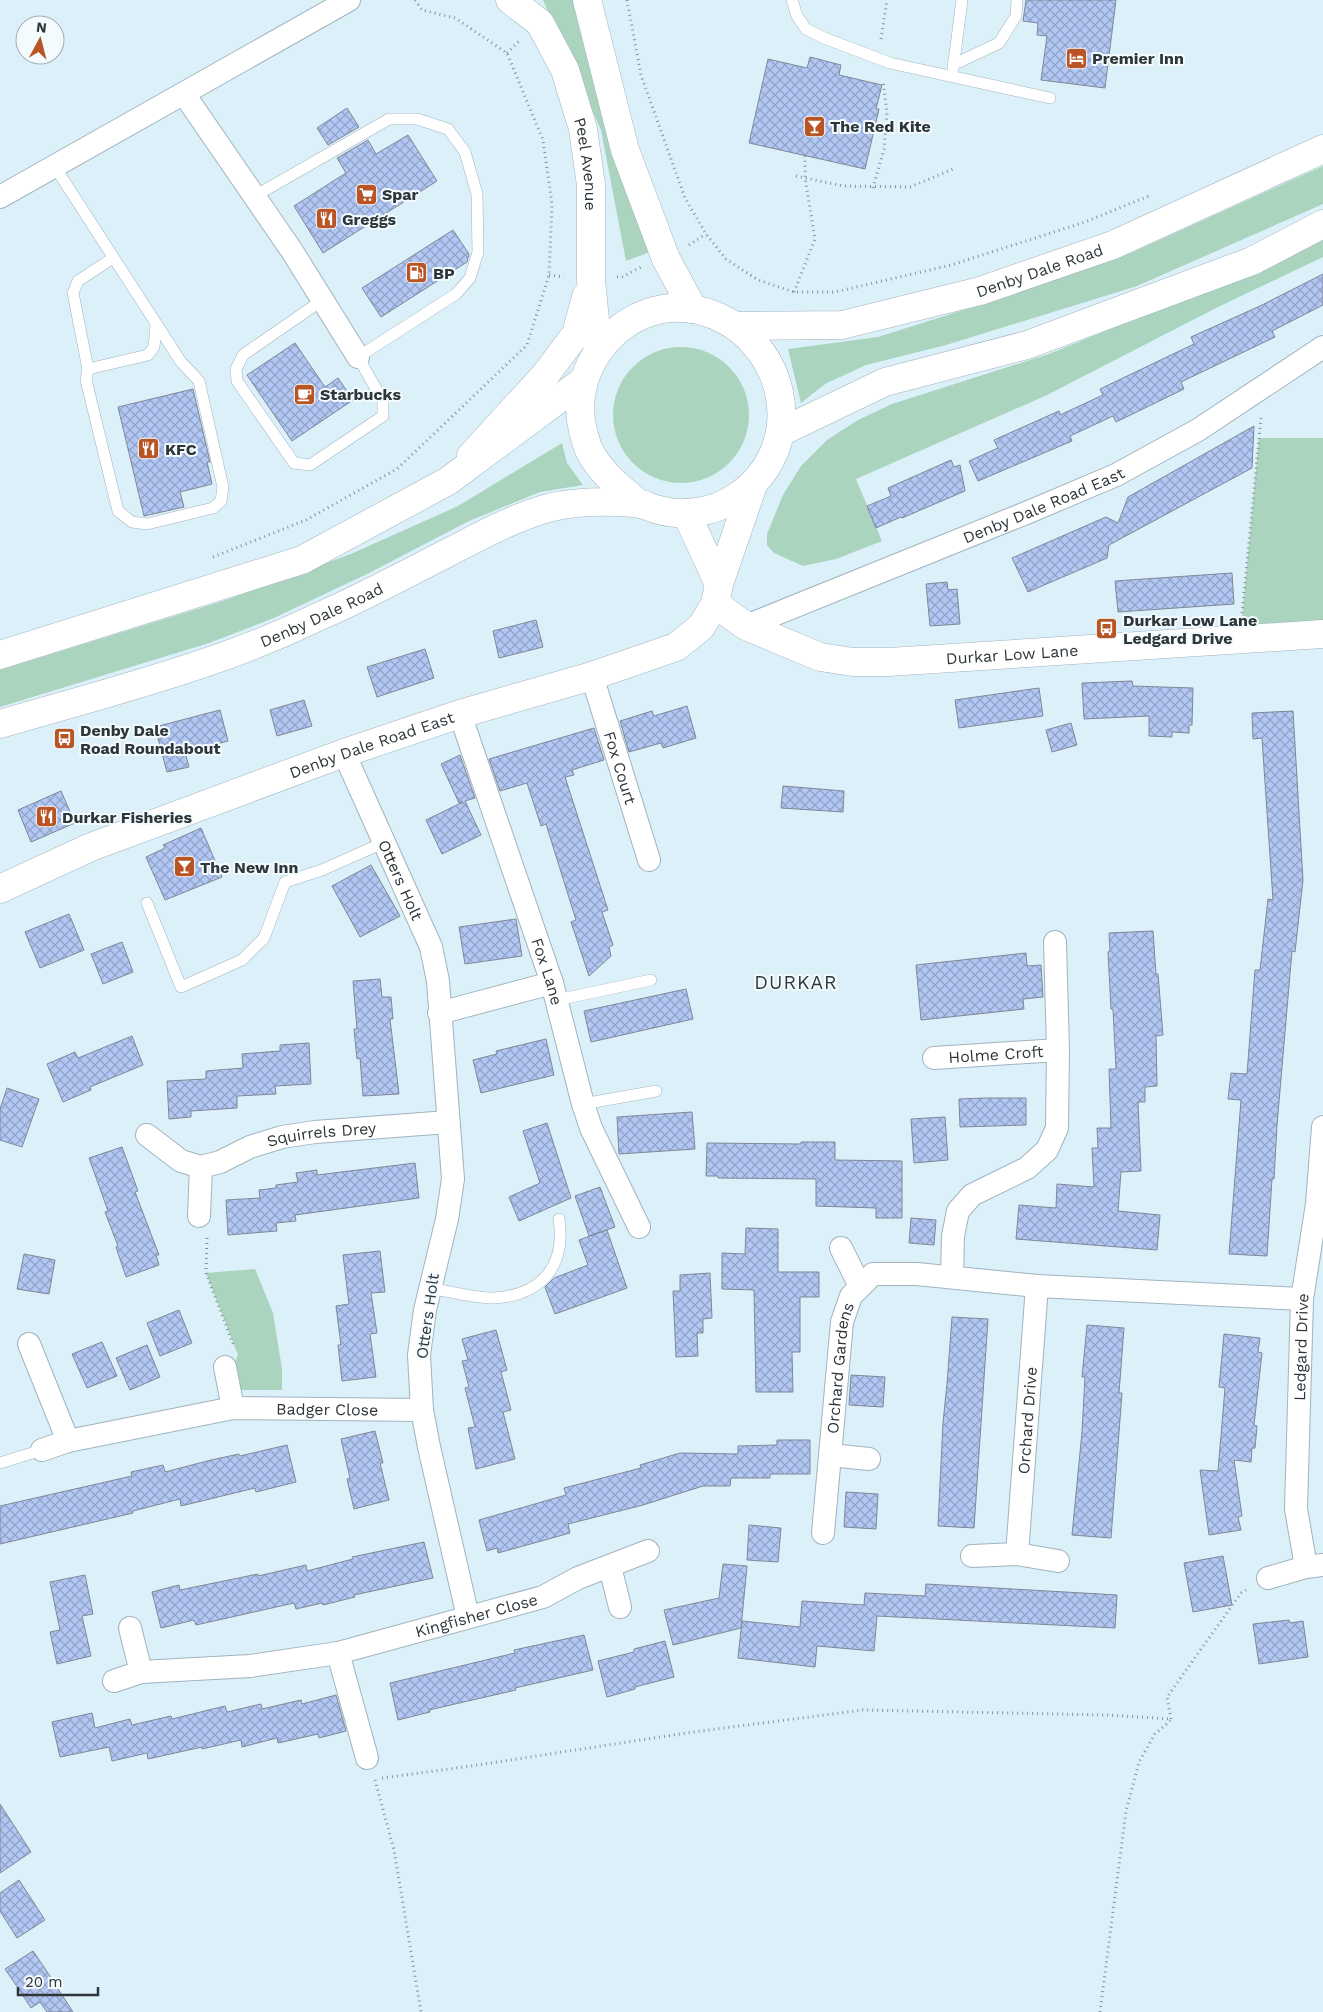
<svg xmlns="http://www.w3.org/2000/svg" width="1323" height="2012" viewBox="0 0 1323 2012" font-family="'Work Sans',sans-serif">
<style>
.green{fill:#aad4be}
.building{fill:url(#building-cross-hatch);stroke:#808797}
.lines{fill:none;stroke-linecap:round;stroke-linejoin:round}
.lane-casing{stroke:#a1b3be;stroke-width:12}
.street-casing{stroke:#a1b3be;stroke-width:24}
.secondary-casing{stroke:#a1b3be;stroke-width:29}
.primary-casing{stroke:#a1b3be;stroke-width:29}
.path{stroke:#85939a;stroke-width:3;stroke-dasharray:1 4;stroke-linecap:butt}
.lane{stroke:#fff;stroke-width:11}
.street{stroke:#fff;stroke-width:22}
.secondary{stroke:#fff;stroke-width:28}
.primary{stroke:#fff;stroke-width:28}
.labels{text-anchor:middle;stroke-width:4;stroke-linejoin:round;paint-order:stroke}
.poi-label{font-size:16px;font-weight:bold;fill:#2e363a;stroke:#f3fbff;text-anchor:start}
.street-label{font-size:16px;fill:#2e363a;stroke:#f3fbff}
.quarter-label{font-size:19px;letter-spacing:1px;fill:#2e363a;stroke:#f3fbff}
</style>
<defs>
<pattern id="building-cross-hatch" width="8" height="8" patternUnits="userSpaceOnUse" patternTransform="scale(1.25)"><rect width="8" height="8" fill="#b2c7f4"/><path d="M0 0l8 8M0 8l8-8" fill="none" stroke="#91a2c7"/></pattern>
</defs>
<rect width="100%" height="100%" fill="#dcf0fa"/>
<!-- green -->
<g class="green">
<polygon points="543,0 575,0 650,252 626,261 601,130"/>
<polygon points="1323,166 1323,204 1137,286 946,345 866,365 825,384 801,403 788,349 878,337 1008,296 1133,252"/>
<polygon points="1323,235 1323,257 1216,308 1047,395 856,479 882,541 836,559 803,566 774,553 767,545 767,534 783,495 801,466 827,440 858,420 892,404 1049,354 1226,282"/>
<circle cx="681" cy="415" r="68"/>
<polygon points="1259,438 1323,438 1323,634 1240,640"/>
<polygon points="562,443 567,463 583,485 540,492 469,521 369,573 274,618 209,643 0,707 0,670 223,601 351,554 458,506"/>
<polygon points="255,1269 273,1313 282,1369 282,1390 230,1390 228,1380 238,1355 206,1273"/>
</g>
<!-- building -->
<g class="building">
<polygon points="1026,0 1116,0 1105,88 1041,80 1047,36 1037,35 1038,23 1023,21"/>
<polygon points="810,57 841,65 839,75 882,85 876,109 879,109 865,169 749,143 768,59 807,68"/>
<polygon points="347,108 359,127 328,145 317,128"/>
<polygon points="408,135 437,181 323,253 294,206 346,173 337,158 368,140 376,154"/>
<polygon points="453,230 469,254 467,262 381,317 362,288"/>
<polygon points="1323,274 1323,305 1272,331 1275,337 1181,382 1184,389 1116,422 1113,416 1070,436 1072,441 978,481 969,461 998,448 994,440 1059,411 1060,415 1103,395 1100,389 1194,344 1191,337 1260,306"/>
<polygon points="295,343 325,387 338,378 353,400 292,441 247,375"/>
<polygon points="193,389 210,462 207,462 212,484 180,492 184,507 144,516 118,407"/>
<polygon points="1254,426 1252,468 1109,545 1107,558 1028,592 1012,558 1106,517 1118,523 1128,497"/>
<polygon points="951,460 954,467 960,465 965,491 902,518 901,517 876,528 867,506 891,496 888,488"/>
<polygon points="1232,573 1234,604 1118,612 1115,581"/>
<polygon points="947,582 948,590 957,589 960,624 930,626 926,584"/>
<polygon points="536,620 543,647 499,658 493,631"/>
<polygon points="425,649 434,678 377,697 367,667"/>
<polygon points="1132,681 1133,686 1193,688 1192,725 1189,725 1189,733 1172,732 1172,737 1149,736 1149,716 1084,719 1082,683"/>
<polygon points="1039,688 1043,716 959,728 955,700"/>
<polygon points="304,700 312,726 277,736 270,710"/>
<polygon points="687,706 696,738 663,748 661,743 629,752 620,721 652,711 654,716"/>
<polygon points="220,710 228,741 185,752 189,767 167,772 155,727"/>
<polygon points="1293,711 1303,880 1295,952 1292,951 1277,1125 1274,1179 1272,1179 1267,1256 1229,1254 1241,1100 1228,1099 1231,1073 1247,1074 1255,970 1260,970 1268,899 1273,900 1262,738 1253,739 1252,713"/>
<polygon points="1071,723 1077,745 1052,752 1046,730"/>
<polygon points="594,728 604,760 572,770 574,775 565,777 608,910 602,912 613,945 609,947 611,956 589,976 571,922 576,920 546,824 541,826 527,783 500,791 489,759"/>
<polygon points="460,755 475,798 465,801 481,835 442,854 426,820 463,802 459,803 441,764"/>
<polygon points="783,786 844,791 843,812 781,808"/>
<polygon points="61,791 75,823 31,842 18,810"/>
<polygon points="201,828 222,877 165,900 146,857 165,848 163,845"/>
<polygon points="371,865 400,916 360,937 332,886"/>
<polygon points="69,914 84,950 40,968 25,932"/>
<polygon points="516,919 522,956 465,964 459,927"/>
<polygon points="1153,931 1156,974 1158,974 1163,1035 1156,1036 1157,1086 1145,1087 1145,1102 1138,1102 1141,1171 1121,1172 1118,1211 1160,1215 1157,1250 1016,1239 1019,1205 1056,1208 1057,1184 1094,1187 1092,1148 1098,1148 1097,1128 1111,1128 1109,1069 1116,1069 1113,1009 1111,1009 1108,952 1110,951 1109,933"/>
<polygon points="122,942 133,972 103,984 91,954"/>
<polygon points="1026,953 1027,966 1041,965 1043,997 1023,999 1024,1009 921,1020 916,965"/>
<polygon points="380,979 382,997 391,997 393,1019 390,1019 399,1094 363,1096 360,1058 357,1059 354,1029 357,1029 353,981"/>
<polygon points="686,989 693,1019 591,1042 584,1011"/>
<polygon points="132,1036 143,1065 90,1087 91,1090 63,1102 47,1064 75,1052 78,1058"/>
<polygon points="546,1039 554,1075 481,1093 473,1060 497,1054 496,1051"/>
<polygon points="309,1043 311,1084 275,1086 276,1094 237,1096 237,1108 191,1111 191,1117 169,1119 167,1081 206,1079 206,1071 243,1068 242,1054 280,1051 280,1045"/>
<polygon points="7,1088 39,1099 22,1147 0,1140 0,1109"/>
<polygon points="984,1098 1026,1098 1026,1125 960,1127 959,1099"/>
<polygon points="692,1112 695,1149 619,1154 617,1117"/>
<polygon points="945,1117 948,1160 914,1163 911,1119"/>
<polygon points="547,1123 571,1198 519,1221 509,1197 540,1183 523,1131"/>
<polygon points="801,1142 835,1142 835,1160 902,1161 902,1218 876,1218 876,1208 816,1206 816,1179 718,1178 718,1176 706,1176 707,1143 801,1144"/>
<polygon points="122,1147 138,1191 135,1192 159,1255 156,1255 159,1265 126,1277 116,1247 118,1246 105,1212 108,1211 89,1158"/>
<polygon points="415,1163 419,1198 295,1215 296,1221 276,1223 277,1231 228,1235 226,1200 260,1198 259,1190 276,1188 276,1185 298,1182 296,1173 317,1170 317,1175"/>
<polygon points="600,1187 615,1227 589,1236 575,1196"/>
<polygon points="911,1218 936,1220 934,1245 909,1243"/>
<polygon points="746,1228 778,1229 778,1272 819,1272 819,1297 800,1297 800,1352 792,1352 793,1392 756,1392 754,1290 722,1289 722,1253 745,1254"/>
<polygon points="607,1230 627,1288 555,1314 545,1287 554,1278 588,1265 579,1240"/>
<polygon points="380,1251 385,1292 371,1293 377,1333 370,1334 376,1377 342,1381 338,1345 341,1345 336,1306 349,1304 343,1255"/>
<polygon points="24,1254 55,1260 49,1294 17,1289"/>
<polygon points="710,1273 712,1318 703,1319 703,1333 697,1333 698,1356 676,1357 673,1291 680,1291 680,1275"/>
<polygon points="179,1310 192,1343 160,1356 147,1323"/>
<polygon points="952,1317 988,1319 974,1528 938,1526 943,1423 947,1384"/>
<polygon points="1087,1325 1124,1328 1119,1393 1122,1393 1111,1538 1072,1535 1082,1432 1085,1377 1082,1377"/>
<polygon points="496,1330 507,1370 501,1372 511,1410 503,1412 515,1459 476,1469 468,1428 475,1427 465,1388 469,1387 462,1361 468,1360 462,1339"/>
<polygon points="1224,1334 1260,1338 1258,1352 1262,1353 1254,1425 1257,1426 1255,1448 1252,1448 1251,1462 1234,1460 1242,1516 1238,1517 1241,1530 1209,1535 1200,1470 1218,1471 1225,1388 1219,1387"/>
<polygon points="102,1342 117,1376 87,1388 72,1354"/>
<polygon points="147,1345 160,1377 130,1390 116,1358"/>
<polygon points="851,1375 885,1377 883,1407 849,1405"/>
<polygon points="375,1431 383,1463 380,1463 389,1500 354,1509 347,1479 350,1478 341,1439"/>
<polygon points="777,1440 810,1440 810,1474 770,1474 770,1478 731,1478 730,1486 703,1486 643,1505 568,1524 570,1533 498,1553 497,1548 487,1551 479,1520 566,1495 564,1488 641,1468 640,1465 680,1453 738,1454 738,1446 777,1445"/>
<polygon points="287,1445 296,1482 256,1492 255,1488 181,1506 180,1499 133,1511 133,1513 0,1544 0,1506 132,1476 131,1472 163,1465 165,1472 211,1460 239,1454 240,1456"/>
<polygon points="846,1492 878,1494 876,1529 844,1527"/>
<polygon points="749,1525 781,1528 778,1562 747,1560"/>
<polygon points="424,1542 433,1578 354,1595 355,1597 323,1605 322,1603 296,1609 294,1603 196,1625 194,1620 161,1628 152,1592 179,1585 180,1590 258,1574 258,1576 306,1565 307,1571 353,1559 352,1557"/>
<polygon points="1223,1556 1232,1605 1193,1612 1184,1563"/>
<polygon points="723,1564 747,1566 741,1628 673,1645 664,1610 719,1598"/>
<polygon points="85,1575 93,1614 82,1616 91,1656 57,1664 50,1632 60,1630 50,1582"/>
<polygon points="926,1584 1117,1595 1115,1628 877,1616 874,1651 817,1646 815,1667 738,1658 742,1621 800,1627 802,1601 864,1605 865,1593 925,1596"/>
<polygon points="1289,1620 1290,1623 1303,1621 1308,1657 1259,1664 1253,1624"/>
<polygon points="584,1635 593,1670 515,1688 516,1690 429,1710 430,1712 398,1720 390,1683 515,1653 514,1650"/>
<polygon points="665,1641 674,1677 635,1687 635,1689 607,1697 598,1661 634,1652 634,1649"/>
<polygon points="336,1695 346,1731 319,1738 318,1734 278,1743 277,1738 242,1747 241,1740 202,1749 202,1747 148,1759 147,1753 112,1761 109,1747 60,1757 52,1722 92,1713 95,1728 130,1719 132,1725 171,1716 172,1719 225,1706 227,1712 261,1704 262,1709 301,1700 302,1704"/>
<polygon points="0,1804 31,1852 0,1873"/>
<polygon points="19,1880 45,1920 17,1938 0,1911 0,1893"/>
<polygon points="33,1951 44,1967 73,2012 47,2012 40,2002 31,2008 18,1988 5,1969"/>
</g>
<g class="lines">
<defs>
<g id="lane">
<polyline points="792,0 797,16 806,29 824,38 890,63 1050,98"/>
<polyline points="954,62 959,62 999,43 1016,16 1017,0"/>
<polyline points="953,69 962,0"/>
<polyline points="55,167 181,362 199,381 223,487 221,501 213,508 147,524 132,522 118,511 86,380 88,369 73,293 78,281 113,258"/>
<polyline points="255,196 389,119 417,119 448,129 465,152 477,194 478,252 470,278 456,294 358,357 383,401 383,416 310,465 294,463 237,381 236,369 243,355 321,301"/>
<polyline points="88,369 148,355 154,347 156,325"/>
<polyline points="147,903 181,987 242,960 264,938 285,882 322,870 385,842"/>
<polyline points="557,1000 651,980"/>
<polyline points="583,1104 656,1091"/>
<path d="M 429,1288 C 447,1291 478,1299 494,1298 C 542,1295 566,1266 559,1219"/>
<polyline points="0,1463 42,1450"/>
</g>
<g id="street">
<polyline points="184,94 292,251 358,357"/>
<polyline points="0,197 349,0"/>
<path id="s1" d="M 746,626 L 1031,511 L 1116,475 L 1198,430 L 1323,347"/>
<path id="s2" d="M 592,676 L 649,860"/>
<path id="s3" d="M 460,714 L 552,983 L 583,1104 L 591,1128 L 639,1227"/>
<path id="s4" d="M 344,753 L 431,947 L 438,981 L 453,1179 L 447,1219 L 425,1310 L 419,1355 L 422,1410 L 429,1447 L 468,1617"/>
<polyline points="439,1013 552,983"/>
<path id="s5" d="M 934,1058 L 1058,1050"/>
<path id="s6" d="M 147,1135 L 181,1161 L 201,1167 L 220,1162 L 250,1147 L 282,1137 L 315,1132 L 448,1122"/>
<polyline points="199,1216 201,1167"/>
<polyline points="841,1248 860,1286"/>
<polyline points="952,1277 953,1236 958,1211 972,1195 1027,1168 1047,1150 1057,1128 1058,1050 1055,942"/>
<polyline points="29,1344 68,1441"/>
<polyline points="225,1367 233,1408"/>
<path id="s7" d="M 42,1450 L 68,1441 L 233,1408 L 422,1410"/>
<polyline points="830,1455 869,1459"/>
<path id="s8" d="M 823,1533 L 842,1322 L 851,1296 L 873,1274 L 917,1274 L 1037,1286 L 1302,1299"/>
<path id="s9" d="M 1017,1554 L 1037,1286"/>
<polyline points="972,1556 1017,1554 1058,1561"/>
<polyline points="610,1567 620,1607"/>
<path id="s10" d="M 1306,1567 L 1296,1509 L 1302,1299 L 1317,1204 L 1323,1127"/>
<polyline points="1268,1578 1306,1567 1323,1565"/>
<polyline points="130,1628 141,1672"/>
<polyline points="338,1653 367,1758"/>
<path id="s11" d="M 114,1681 L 141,1672 L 250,1666 L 338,1653 L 543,1597 L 578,1578 L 648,1551"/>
</g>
<g id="secondary">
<path id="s12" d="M 510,0 L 540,23 L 565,70 L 583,129 L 591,185 L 591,280 L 598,350"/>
<polyline points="587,0 625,150 666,259 693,309"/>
<polyline points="471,456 546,374 576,334 586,297"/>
<polyline points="686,513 719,584"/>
<path id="s13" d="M 715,604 L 746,626 L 820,657 L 853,662 L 889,662 L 1323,634"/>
<path id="s14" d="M 0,889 L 91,847 L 344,753 L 460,714 L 592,676 L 676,647 L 701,627 L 715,604 L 719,584 L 753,485"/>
</g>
<g id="primary">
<path id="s15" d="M 737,326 L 842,325 L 980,291 L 1113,245 L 1323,149"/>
<polyline points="781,432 885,382 1027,345 1252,261 1323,224"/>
<polyline points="0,655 302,560 448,481 583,381"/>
<path id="s16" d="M 0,724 C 72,703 145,684 216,659 C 251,647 287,632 320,616 C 369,595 415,569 463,545 C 489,531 519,516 548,508 C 575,501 606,501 634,503 C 643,503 650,508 659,510 C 684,517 714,512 735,498 C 814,447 786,331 698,310 C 628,294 566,364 583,431 C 585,437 586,444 589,450 C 600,472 619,487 638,503"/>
</g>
</defs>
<!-- lane casing -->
<use href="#lane" class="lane-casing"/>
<!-- street casing -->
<use href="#street" class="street-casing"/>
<!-- secondary casing -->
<use href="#secondary" class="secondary-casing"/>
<!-- primary casing -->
<use href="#primary" class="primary-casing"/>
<!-- path -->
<g class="path">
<polyline points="627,0 641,75 685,198 706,234 726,259 758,280 794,292 835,292 951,265 1085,222 1151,195"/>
<polyline points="881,39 887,0"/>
<polyline points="507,53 519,41"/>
<polyline points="796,176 843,186 910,187 953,169"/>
<polyline points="873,188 884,149 887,113 883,80"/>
<polyline points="689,245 706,234"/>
<polyline points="549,275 564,277"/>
<polyline points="617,277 622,277 641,267"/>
<polyline points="794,292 815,239 805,178 805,156"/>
<polyline points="213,557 306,520 397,469 527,345 549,275 552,204 543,140 507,53 455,18 422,10 415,0"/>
<polyline points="1242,613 1261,418"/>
<polyline points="207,1238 206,1273 233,1344"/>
<polyline points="1171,1719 1167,1697 1241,1593 1246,1590"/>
<polyline points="382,1778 471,1766 693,1732 863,1710 1107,1715 1171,1719"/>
<polyline points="375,1780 394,1850 421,2012"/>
<polyline points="1100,2012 1126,1811 1139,1762 1155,1734 1171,1720"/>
</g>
<!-- lane -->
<use href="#lane" class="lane"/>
<!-- street -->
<use href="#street" class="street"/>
<!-- secondary -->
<use href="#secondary" class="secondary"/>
<!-- primary -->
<use href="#primary" class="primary"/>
</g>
<!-- icons -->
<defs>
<symbol id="hotel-square" viewBox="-11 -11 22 22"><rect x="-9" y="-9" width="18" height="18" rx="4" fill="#b95425" stroke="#f3fbff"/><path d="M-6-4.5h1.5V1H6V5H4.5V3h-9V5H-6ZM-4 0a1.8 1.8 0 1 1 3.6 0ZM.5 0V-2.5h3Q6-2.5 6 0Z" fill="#fff"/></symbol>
<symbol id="bar-square" viewBox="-11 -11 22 22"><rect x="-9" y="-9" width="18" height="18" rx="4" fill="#b95425" stroke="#f3fbff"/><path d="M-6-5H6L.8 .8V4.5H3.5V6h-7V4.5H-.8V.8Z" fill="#fff"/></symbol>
<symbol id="supermarket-square" viewBox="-11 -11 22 22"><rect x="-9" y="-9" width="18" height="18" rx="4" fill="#b95425" stroke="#f3fbff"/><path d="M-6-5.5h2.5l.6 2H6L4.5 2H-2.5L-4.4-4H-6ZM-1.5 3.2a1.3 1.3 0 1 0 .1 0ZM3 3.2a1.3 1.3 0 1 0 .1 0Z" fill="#fff"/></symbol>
<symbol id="restaurant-square" viewBox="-11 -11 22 22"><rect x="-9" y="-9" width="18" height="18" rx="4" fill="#b95425" stroke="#f3fbff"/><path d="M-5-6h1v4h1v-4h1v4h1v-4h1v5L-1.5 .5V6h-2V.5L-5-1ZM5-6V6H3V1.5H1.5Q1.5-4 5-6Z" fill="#fff"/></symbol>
<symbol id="fuel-square" viewBox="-11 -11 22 22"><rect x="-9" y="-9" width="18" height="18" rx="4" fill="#b95425" stroke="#f3fbff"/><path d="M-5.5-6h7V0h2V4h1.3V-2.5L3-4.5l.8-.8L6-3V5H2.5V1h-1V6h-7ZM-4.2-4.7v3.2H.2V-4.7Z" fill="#fff"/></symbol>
<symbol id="cafe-square" viewBox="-11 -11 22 22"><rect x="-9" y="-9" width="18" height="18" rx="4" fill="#b95425" stroke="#f3fbff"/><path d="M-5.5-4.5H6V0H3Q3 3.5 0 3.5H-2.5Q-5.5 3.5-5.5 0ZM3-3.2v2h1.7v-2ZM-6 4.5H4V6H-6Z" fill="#fff"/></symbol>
<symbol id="bus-square" viewBox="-11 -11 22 22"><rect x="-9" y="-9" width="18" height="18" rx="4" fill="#b95425" stroke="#f3fbff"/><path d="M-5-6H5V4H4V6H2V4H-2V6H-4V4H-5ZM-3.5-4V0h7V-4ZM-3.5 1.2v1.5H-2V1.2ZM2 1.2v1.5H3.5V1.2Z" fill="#fff"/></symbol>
</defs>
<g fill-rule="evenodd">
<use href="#hotel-square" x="1064" y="46" width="25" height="25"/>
<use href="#bar-square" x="802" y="114" width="25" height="25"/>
<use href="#supermarket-square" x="354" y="182" width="25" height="25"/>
<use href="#restaurant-square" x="314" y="206" width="25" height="25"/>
<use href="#fuel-square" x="404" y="260" width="25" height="25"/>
<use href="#cafe-square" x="292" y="382" width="25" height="25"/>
<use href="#restaurant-square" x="136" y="436" width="25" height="25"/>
<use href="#bus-square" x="1094" y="616" width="25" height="25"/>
<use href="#bus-square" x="52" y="726" width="25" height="25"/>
<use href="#restaurant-square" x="34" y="804" width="25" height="25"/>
<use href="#bar-square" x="172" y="854" width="25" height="25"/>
</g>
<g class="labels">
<!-- poi labels -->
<g class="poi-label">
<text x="1092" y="64">Premier Inn</text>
<text x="830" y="132">The Red Kite</text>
<text x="382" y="200">Spar</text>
<text x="342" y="225">Greggs</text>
<text x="433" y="279">BP</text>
<text x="320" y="400">Starbucks</text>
<text x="165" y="455">KFC</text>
<text x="1123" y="626">Durkar Low Lane<tspan x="1123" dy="18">Ledgard Drive</tspan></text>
<text x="80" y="736">Denby Dale<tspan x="80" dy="18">Road Roundabout</tspan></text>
<text x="62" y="823">Durkar Fisheries</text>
<text x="200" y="873">The New Inn</text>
</g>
<!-- street labels -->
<g class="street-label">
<text dy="6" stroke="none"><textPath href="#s12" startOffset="188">Peel Avenue</textPath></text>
<text dy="6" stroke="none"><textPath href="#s15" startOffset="310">Denby Dale Road</textPath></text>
<text dy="6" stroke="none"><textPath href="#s1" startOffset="321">Denby Dale Road East</textPath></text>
<text dy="6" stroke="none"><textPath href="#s16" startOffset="340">Denby Dale Road</textPath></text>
<text dy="6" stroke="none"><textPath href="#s13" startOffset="311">Durkar Low Lane</textPath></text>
<text dy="6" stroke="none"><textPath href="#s14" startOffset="399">Denby Dale Road East</textPath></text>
<text dy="6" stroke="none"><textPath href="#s2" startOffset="96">Fox Court</textPath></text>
<text dy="6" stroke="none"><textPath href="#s4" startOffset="139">Otters Holt</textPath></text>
<text dy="6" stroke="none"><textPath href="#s3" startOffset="272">Fox Lane</textPath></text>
<text dy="6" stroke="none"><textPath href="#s5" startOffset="62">Holme Croft</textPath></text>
<text dy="6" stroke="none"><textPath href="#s6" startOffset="190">Squirrels Drey</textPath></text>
<text transform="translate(427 1316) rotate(-82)" y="6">Otters Holt</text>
<text dy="6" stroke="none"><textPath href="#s10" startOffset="221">Ledgard Drive</textPath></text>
<text dy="6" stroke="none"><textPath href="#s8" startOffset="166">Orchard Gardens</textPath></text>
<text dy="6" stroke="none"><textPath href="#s7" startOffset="290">Badger Close</textPath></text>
<text dy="6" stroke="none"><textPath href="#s9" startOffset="134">Orchard Drive</textPath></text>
<text dy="6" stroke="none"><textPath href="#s11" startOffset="370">Kingfisher Close</textPath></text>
</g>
<!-- quarter labels -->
<g class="quarter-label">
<text x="796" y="989">DURKAR</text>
</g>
</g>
<!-- north arrow -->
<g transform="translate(40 40) rotate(7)"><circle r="24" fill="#f3fbff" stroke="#a4acb0"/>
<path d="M0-4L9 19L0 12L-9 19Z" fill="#b95425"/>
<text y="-8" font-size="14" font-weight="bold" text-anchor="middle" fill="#2e363a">N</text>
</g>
<!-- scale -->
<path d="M18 1987v8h80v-8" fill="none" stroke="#2e363a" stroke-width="2.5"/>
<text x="25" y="1987" font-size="15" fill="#2e363a" stroke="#f3fbff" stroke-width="4" paint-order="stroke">20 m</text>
</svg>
